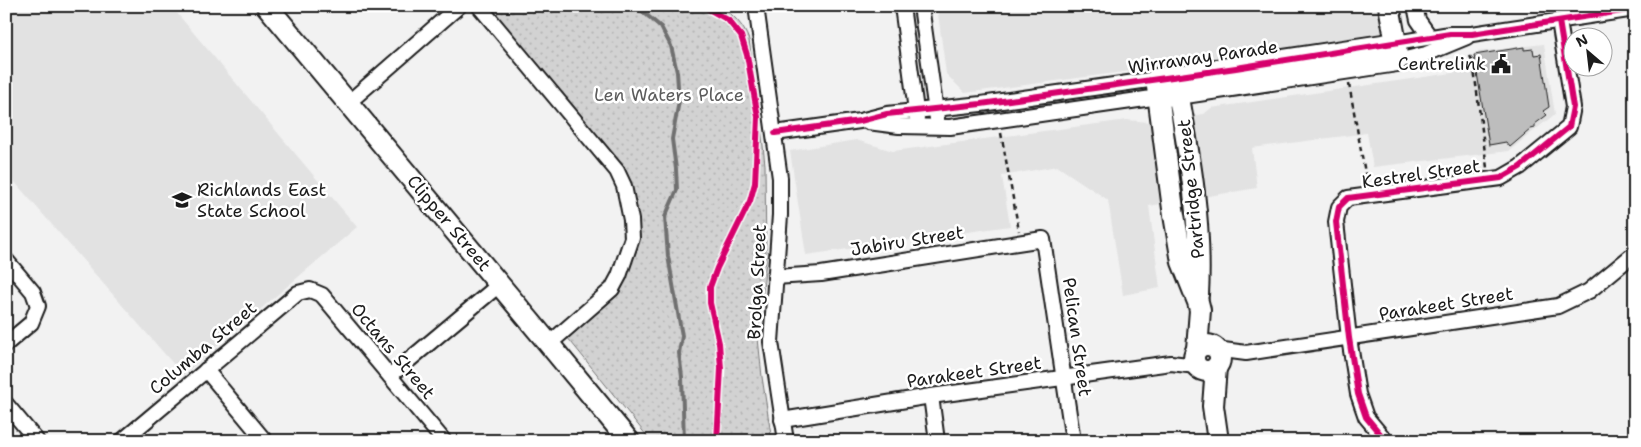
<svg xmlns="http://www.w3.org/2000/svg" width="1641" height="447" viewBox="0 0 1641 447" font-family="'Shantell Sans',sans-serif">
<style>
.built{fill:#e2e2e2}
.park{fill:url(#park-dots);stroke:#777}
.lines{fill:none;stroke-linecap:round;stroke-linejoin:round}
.stream{stroke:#707070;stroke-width:4}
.building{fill:#bdbdbd;stroke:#1c1c1c}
.street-casing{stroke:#1c1c1c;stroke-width:18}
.secondary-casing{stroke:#1c1c1c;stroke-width:24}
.path{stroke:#1c1c1c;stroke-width:2.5;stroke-dasharray:5 4;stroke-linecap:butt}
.street{stroke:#fff;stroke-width:14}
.secondary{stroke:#fff;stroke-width:20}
.cycleway-casing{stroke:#fff;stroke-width:9}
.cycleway{stroke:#d6006c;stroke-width:6}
.labels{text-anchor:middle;stroke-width:5;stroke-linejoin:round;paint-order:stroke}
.street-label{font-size:18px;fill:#1c1c1c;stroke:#fff}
.poi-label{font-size:18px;fill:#1c1c1c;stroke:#fff;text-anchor:end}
.park-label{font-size:18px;fill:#5c5c5c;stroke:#fff}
</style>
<defs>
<pattern id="park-dots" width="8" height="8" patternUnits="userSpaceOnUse" patternTransform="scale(1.25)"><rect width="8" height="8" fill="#d2d2d2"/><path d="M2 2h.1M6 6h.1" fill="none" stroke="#b4b4b4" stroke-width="1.8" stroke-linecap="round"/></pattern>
</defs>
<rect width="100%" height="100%" fill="#f2f2f2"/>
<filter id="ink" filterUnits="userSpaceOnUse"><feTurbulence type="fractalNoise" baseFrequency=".02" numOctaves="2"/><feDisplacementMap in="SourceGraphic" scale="10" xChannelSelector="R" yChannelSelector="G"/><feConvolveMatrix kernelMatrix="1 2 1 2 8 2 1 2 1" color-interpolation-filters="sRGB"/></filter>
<g filter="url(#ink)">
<!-- built -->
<g class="built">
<polygon points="6,6 171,6 357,227 183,375 6,172"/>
<polygon points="937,6 1380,6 1384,29 1379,38 965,93 946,74"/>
<polygon points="1544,44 1555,114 1509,151 1373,167 1367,133 1252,148 1257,188 1149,206 1160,288 1123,295 1108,200 1057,166 1002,176 1010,226 806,255 790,151 856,140 893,151 1127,120 1149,122 1204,114 1211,108 1459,72 1476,52"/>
</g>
<!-- park -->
<path class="park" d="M 479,6 L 721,6 C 734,16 743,24 749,40 L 759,107 L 765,165 L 766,261 L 758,338 L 762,377 L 772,441 L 651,441 L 563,332 L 612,289 L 632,237 L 624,186 Z"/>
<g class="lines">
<!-- stream -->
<polyline class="stream" points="636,6 661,27 671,46 677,72 679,101 672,139 676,169 677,190 665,217 668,256 682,336 679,353 682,377 684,441"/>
</g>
<!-- building -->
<polygon class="building" points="1524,47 1524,50 1533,49 1534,55 1541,54 1549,107 1543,111 1547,115 1535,124 1535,128 1531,129 1510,147 1506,142 1489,145 1474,55"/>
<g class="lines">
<defs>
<g id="street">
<polyline points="479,6 617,171 624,186 631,220 632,238 619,276 612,289 549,344"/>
<polyline points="756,6 780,178 780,215 771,342 786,441"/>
<polyline points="902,6 917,118"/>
<polyline points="921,6 937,119"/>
<polyline points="1415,6 1418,20 1430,37"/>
<polyline points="1396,43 1450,34 1472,34 1635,9"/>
<polyline points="1397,61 1426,54 1467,37"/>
<polyline points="348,103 459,6"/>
<polyline points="868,122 899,126 950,127 1159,97"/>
<polyline points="775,133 860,121 887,114 981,104 1156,79"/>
<polyline points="6,260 33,292 38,306 31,323 6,344"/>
<polyline points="775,277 821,274 1043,239 1073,441"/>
<polyline points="1216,349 1246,353 1558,306 1589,291 1635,253"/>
<polyline points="206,370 265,441"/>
<polyline points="390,376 500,284"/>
<polyline points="931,396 937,441"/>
<polyline points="6,404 37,441"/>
<polyline points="782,420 931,396 1171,363 1196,366"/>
<polyline points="122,441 298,293 310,290 322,295 444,441"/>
<polyline points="1386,441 1366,417 1358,394 1349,338 1336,222 1339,207 1348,198 1501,178 1520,167 1569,127 1573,107 1559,21"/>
<polyline points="1634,441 1635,440"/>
</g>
<g id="secondary">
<polyline points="267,6 549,344 629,441"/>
<path d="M 1176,81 C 1189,153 1202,221 1198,295"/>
<polyline points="1159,97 1397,61 1396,43 1389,6"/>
<circle cx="1207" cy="358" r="13"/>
<polyline points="1197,349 1200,310 1198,302 1182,262 1173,209 1156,79 1396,43"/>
<polyline points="1216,367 1213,406 1218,441"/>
</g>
</defs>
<!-- street casing -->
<use href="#street" class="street-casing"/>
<!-- secondary casing -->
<use href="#secondary" class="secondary-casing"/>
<!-- path -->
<g class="path">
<polyline points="1470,56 1473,62 1487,168"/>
<polyline points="1349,84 1367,184"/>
<polyline points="1001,133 1019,231"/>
</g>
<!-- street -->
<use href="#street" class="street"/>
<!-- secondary -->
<use href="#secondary" class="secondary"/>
<defs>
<g id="cycleway">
<polyline points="703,6 728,20 741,36 747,55 758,117 755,183 750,201 717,268 710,287 710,303 719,343 721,368 717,441"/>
<polyline points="775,133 860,121 887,114 981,104 1236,68 1450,34 1472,34 1635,9"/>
<polyline points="1386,441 1366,417 1358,394 1349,338 1336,222 1339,207 1348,198 1501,178 1520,167 1569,127 1573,107 1559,21"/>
</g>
</defs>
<!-- cycleway casing -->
<use href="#cycleway" class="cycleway-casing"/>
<!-- cycleway -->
<use href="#cycleway" class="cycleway"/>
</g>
</g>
<!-- icons -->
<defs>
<symbol id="civic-bare" viewBox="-9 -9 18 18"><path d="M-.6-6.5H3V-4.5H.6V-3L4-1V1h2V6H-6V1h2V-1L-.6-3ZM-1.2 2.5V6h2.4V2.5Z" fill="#1c1c1c" stroke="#fff" stroke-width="2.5" paint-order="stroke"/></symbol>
<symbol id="school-bare" viewBox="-9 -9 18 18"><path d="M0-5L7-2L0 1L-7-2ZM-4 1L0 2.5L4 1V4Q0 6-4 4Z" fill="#1c1c1c" stroke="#fff" stroke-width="2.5" paint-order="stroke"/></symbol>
</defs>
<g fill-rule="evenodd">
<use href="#civic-bare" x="1487" y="50" width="28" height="28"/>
<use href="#school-bare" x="168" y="186" width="28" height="28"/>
</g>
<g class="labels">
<!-- street labels -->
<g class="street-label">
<text transform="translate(1203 57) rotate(-8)" y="6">Wirraway Parade</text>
<text transform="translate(1421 174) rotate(-8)" y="6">Kestrel Street</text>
<text transform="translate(1191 189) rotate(-96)" y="6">Partridge Street</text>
<text transform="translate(449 223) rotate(50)" y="6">Clipper Street</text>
<text transform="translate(907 241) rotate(-9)" y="6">Jabiru Street</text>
<text transform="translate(757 282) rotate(-87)" y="6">Brolga Street</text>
<text transform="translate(1446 304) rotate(-9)" y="6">Parakeet Street</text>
<text transform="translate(1077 337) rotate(82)" y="6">Pelican Street</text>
<text transform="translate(203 348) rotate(-40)" y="6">Columba Street</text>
<text transform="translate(393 351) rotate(50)" y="6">Octans Street</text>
<text transform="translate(974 372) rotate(-8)" y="6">Parakeet Street</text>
</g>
<!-- poi labels -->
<g class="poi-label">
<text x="1486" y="70">Centrelink</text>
<text x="197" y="196" text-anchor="start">Richlands East<tspan x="197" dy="21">State School</tspan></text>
</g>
<!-- park labels -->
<g class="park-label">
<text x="669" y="101">Len Waters Place</text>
</g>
</g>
<!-- margin -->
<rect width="1641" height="447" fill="none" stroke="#fff" stroke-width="25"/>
<rect x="12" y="12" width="1616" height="422" fill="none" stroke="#1c1c1c" stroke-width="2" filter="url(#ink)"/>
<!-- north arrow -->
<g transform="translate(1588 52) rotate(332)"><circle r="24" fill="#ffffff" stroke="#a4a4a4"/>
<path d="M0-4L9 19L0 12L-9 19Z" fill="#1c1c1c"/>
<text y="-8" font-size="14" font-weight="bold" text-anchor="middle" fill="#1c1c1c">N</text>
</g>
</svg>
